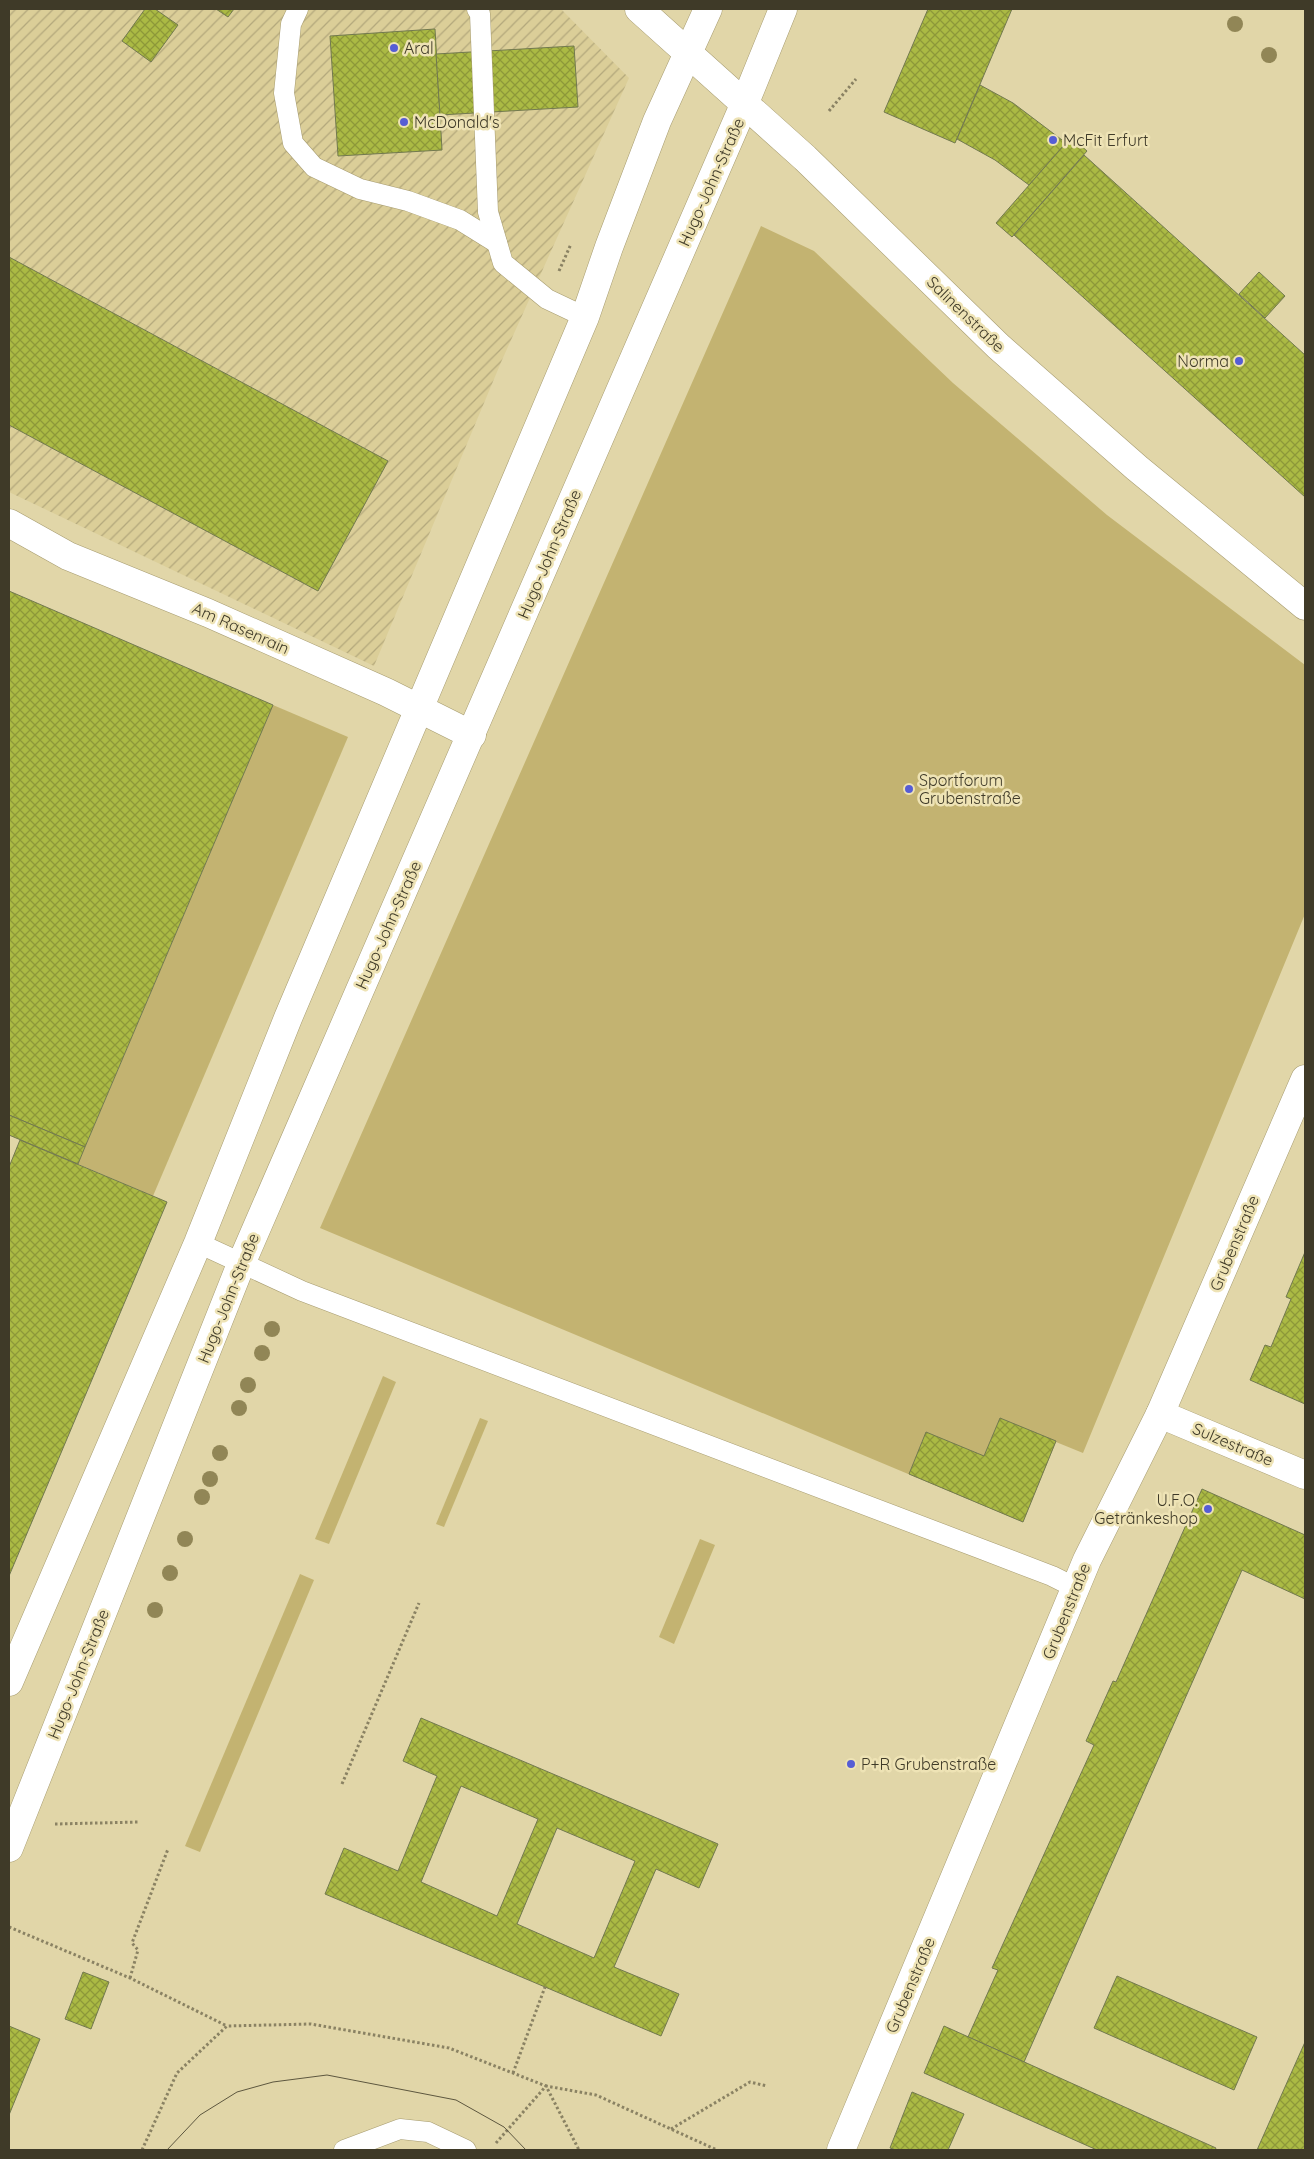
<svg xmlns="http://www.w3.org/2000/svg" width="1314" height="2159" viewBox="0 0 1314 2159" font-family="Quicksand,sans-serif">
<style>
.industrial{fill:url(#industrial-furrows)}
.grass{fill:#c3b371}
.building{fill:url(#building-cross-hatch);stroke:#72794f;fill-rule:evenodd}
.lines{fill:none;stroke-linecap:round;stroke-linejoin:round}
.service-casing{stroke:#a79c70;stroke-width:21}
.minor-casing{stroke:#a79c70;stroke-width:29}
.tertiary-casing{stroke:#a79c70;stroke-width:29}
.secondary-casing{stroke:#a79c70;stroke-width:29}
.path{stroke:#8a8263;stroke-width:3;stroke-dasharray:2.5 2.5;stroke-linecap:butt}
.service{stroke:#fff;stroke-width:20}
.minor{stroke:#fff;stroke-width:28}
.tertiary{stroke:#fff;stroke-width:28}
.secondary{stroke:#fff;stroke-width:28}
.tram{stroke:#5d573f;stroke-width:1}
.tree{fill:#918656}
.poi-dot{fill:#565dd4;stroke:#eee3b5;stroke-width:2}
.labels{text-anchor:middle;stroke-width:5;stroke-linejoin:round;paint-order:stroke}
.poi-label{font-size:16px;fill:#3f3a28;stroke:#eee3b5;text-anchor:start}
.street-label{font-size:16px;fill:#3f3a28;stroke:#eee3b5}
</style>
<defs>
<pattern id="industrial-furrows" width="10" height="10" patternUnits="userSpaceOnUse" patternTransform="scale(1.25)"><rect width="10" height="10" fill="#dbce98"/><path d="M-1 1l2-2M0 10L10 0M9 11l2-2" fill="none" stroke="#b3a87c"/></pattern>
<pattern id="building-cross-hatch" width="8" height="8" patternUnits="userSpaceOnUse" patternTransform="scale(1.25)"><rect width="8" height="8" fill="#abba44"/><path d="M0 0l8 8M0 8l8-8" fill="none" stroke="#8d9839"/></pattern>
</defs>
<rect width="100%" height="100%" fill="#e1d6a8"/>
<!-- industrial -->
<polygon class="industrial" points="9,9 561,9 629,78 502,360 374,666 9,492"/>
<!-- grass -->
<g class="grass">
<polygon points="761,226 814,251 953,383 1107,515 1305,665 1305,914 1083,1453 1056,1442 1023,1522 320,1228"/>
<polygon points="273,705 348,737 153,1196 78,1164"/>
<polygon points="383,1376 396,1382 329,1544 315,1539"/>
<polygon points="480,1418 488,1421 444,1527 436,1524"/>
<polygon points="700,1539 715,1545 674,1644 659,1637"/>
<polygon points="300,1574 314,1580 200,1852 185,1846"/>
</g>
<!-- building -->
<g class="building">
<polygon points="145,9 155,9 178,25 151,62 122,41"/>
<polygon points="216,9 234,9 228,17"/>
<polygon points="928,9 1012,9 955,143 884,112"/>
<polygon points="435,29 442,150 338,156 330,36"/>
<polygon points="574,46 578,107 440,115 436,54"/>
<polygon points="980,85 1013,103 1066,143 1029,185 995,160 957,139"/>
<polygon points="1071,137 1087,151 1012,237 996,223"/>
<polygon points="1084,155 1305,355 1305,497 1014,235"/>
<polygon points="9,257 388,461 318,591 9,425"/>
<polygon points="1259,272 1285,296 1265,318 1239,294"/>
<polygon points="9,591 273,705 85,1147 9,1115"/>
<polygon points="9,1115 85,1147 78,1164 9,1135"/>
<polygon points="20,1140 167,1202 9,1576 9,1167"/>
<polygon points="1305,1252 1305,1404 1250,1380 1265,1345 1271,1347 1291,1299 1286,1297"/>
<polygon points="1000,1418 1056,1441 1023,1522 909,1474 926,1432 984,1456"/>
<polygon points="1202,1489 1305,1535 1305,1599 1242,1570 1024,2062 968,2037 998,1970 992,1968 1094,1745 1086,1741 1113,1681 1116,1682"/>
<path d="M 421,1718 L 718,1844 L 699,1888 L 656,1869 L 614,1967 L 679,1994 L 661,2036 L 325,1894 L 344,1848 L 398,1871 L 437,1776 L 403,1761 ZM 461,1786 L 538,1819 L 497,1916 L 421,1882 ZM 557,1828 L 635,1861 L 594,1958 L 517,1924 Z"/>
<polygon points="83,1972 109,1982 91,2029 65,2019"/>
<polygon points="1117,1976 1257,2037 1234,2090 1094,2028"/>
<polygon points="9,2026 40,2039 9,2115"/>
<polygon points="944,2026 1216,2148 1215,2150 1097,2150 924,2073"/>
<polygon points="1305,2042 1305,2150 1257,2150"/>
<polygon points="912,2092 964,2114 948,2150 896,2150 890,2148"/>
</g>
<g class="lines">
<defs>
<g id="service">
<polyline points="298,9 291,24 284,93 293,143 314,167 360,189 408,201 460,220 497,243"/>
<polyline points="477,9 480,14 488,212 503,263 547,299 585,317"/>
<polyline points="198,1243 302,1291 984,1550 1052,1576 1076,1588"/>
<polyline points="344,2150 400,2129 428,2132 466,2150"/>
</g>
<g id="minor">
<polyline points="9,523 68,556 208,613 386,692 472,735"/>
<polyline points="1160,1414 1305,1475"/>
<polyline points="841,2150 1087,1560 1160,1414 1305,1079"/>
</g>
<polyline id="tertiary" points="639,9 805,158 998,346 1137,468 1305,606"/>
<g id="secondary">
<polyline points="9,1682 198,1243 288,1018 585,317 609,247 657,121 708,9"/>
<polyline points="9,1848 241,1264 744,105 783,9"/>
</g>
</defs>
<!-- service casing -->
<use href="#service" class="service-casing"/>
<!-- minor casing -->
<use href="#minor" class="minor-casing"/>
<!-- tertiary casing -->
<use href="#tertiary" class="tertiary-casing"/>
<!-- secondary casing -->
<use href="#secondary" class="secondary-casing"/>
<!-- path -->
<g class="path">
<polyline points="829,111 856,79"/>
<polyline points="559,271 571,244"/>
<polyline points="342,1784 419,1603"/>
<polyline points="55,1824 140,1822"/>
<polyline points="9,1927 130,1978 227,2026"/>
<polyline points="130,1978 138,1950 132,1943 168,1849"/>
<polyline points="513,2073 545,1987"/>
<polyline points="671,2129 750,2082 767,2086"/>
<polyline points="496,2143 546,2086 596,2095 717,2150"/>
<polyline points="142,2150 177,2073 227,2026 311,2024 449,2048 546,2086 579,2150"/>
</g>
<!-- service -->
<use href="#service" class="service"/>
<!-- minor -->
<use href="#minor" class="minor"/>
<!-- tertiary -->
<use href="#tertiary" class="tertiary"/>
<!-- secondary -->
<use href="#secondary" class="secondary"/>
<!-- tram -->
<polyline class="tram" points="167,2150 200,2115 237,2092 273,2082 327,2075 456,2100 504,2127 526,2150"/>
</g>
<!-- trees -->
<g class="tree">
<circle cx="1235" cy="24" r="8"/>
<circle cx="1269" cy="55" r="8"/>
<circle cx="272" cy="1329" r="8"/>
<circle cx="262" cy="1353" r="8"/>
<circle cx="248" cy="1385" r="8"/>
<circle cx="239" cy="1408" r="8"/>
<circle cx="220" cy="1453" r="8"/>
<circle cx="210" cy="1479" r="8"/>
<circle cx="202" cy="1497" r="8"/>
<circle cx="185" cy="1539" r="8"/>
<circle cx="170" cy="1573" r="8"/>
<circle cx="155" cy="1610" r="8"/>
</g>
<!-- markers -->
<g class="poi-dot">
<circle cx="394" cy="48" r="5"/>
<circle cx="404" cy="122" r="5"/>
<circle cx="1053" cy="140" r="5"/>
<circle cx="1239" cy="361" r="5"/>
<circle cx="909" cy="789" r="5"/>
<circle cx="1208" cy="1509" r="5"/>
<circle cx="851" cy="1764" r="5"/>
</g>
<g class="labels">
<!-- poi labels -->
<g class="poi-label">
<text x="404" y="54">Aral</text>
<text x="414" y="128">McDonald's</text>
<text x="1063" y="146">McFit Erfurt</text>
<text x="1229" y="367" text-anchor="end">Norma</text>
<text x="919" y="786">Sportforum<tspan x="919" dy="18">Grubenstraße</tspan></text>
<text x="1198" y="1506" text-anchor="end">U.F.O.<tspan x="1198" dy="18">Getränkeshop</tspan></text>
<text x="861" y="1770">P+R Grubenstraße</text>
</g>
<!-- street labels -->
<g class="street-label">
<text transform="translate(711 182) rotate(-66)" y="6">Hugo-John-Straße</text>
<text transform="translate(966 314) rotate(44)" y="6">Salinenstraße</text>
<text transform="translate(549 554) rotate(-67)" y="6">Hugo-John-Straße</text>
<text transform="translate(241 628) rotate(24)" y="6">Am Rasenrain</text>
<text transform="translate(388 925) rotate(-66)" y="6">Hugo-John-Straße</text>
<text transform="translate(1234 1243) rotate(-67)" y="6">Grubenstraße</text>
<text transform="translate(228 1298) rotate(-68)" y="6">Hugo-John-Straße</text>
<text transform="translate(1233 1444) rotate(23)" y="6">Sulzestraße</text>
<text transform="translate(1066 1611) rotate(-68)" y="6">Grubenstraße</text>
<text transform="translate(78 1674) rotate(-68)" y="6">Hugo-John-Straße</text>
<text transform="translate(910 1985) rotate(-67)" y="6">Grubenstraße</text>
</g>
</g>
<!-- border -->
<rect width="1314" height="2159" fill="none" stroke="#3f3a28" stroke-width="20"/>
</svg>
